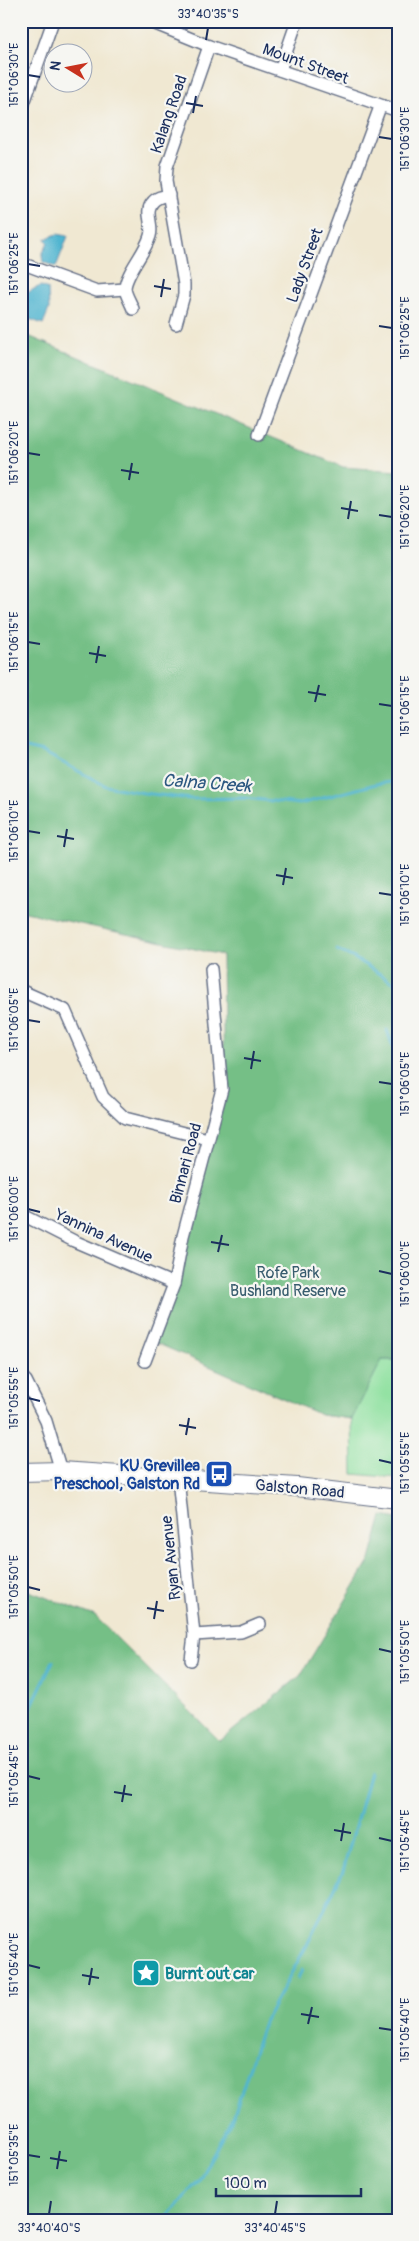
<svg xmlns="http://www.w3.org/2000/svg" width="419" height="2241" viewBox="0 0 419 2241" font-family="Pangolin,sans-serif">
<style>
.green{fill:#90e1a0;stroke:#56887f}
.forest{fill:#74bf86;stroke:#487772}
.water{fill:#51b5d0;stroke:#367297}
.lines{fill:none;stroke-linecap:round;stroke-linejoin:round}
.stream{stroke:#51b5d0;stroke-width:3}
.minor-casing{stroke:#667087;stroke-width:14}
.primary-casing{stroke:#667087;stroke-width:20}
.minor{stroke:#fff;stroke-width:11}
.primary{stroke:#fff;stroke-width:18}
.ticks{fill:none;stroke:#1b2f5e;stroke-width:2}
.labels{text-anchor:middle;stroke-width:4.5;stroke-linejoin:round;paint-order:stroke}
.street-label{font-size:16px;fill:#1b2f5e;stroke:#f6f6f2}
.park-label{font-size:16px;fill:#385c6e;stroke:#f6f6f2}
.transit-label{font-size:16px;font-weight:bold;fill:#164399;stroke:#f6f6f2;text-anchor:end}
.culture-label{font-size:16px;font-weight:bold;fill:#0d838f;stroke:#f6f6f2;text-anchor:start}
.water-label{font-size:18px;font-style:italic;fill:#2b5780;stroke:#f6f6f2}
.neatline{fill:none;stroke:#1b2f5e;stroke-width:2}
.ticks-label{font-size:12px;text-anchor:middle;fill:#1b2f5e}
</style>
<rect width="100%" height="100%" fill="#f6f6f2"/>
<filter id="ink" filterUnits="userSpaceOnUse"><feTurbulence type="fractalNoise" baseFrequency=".02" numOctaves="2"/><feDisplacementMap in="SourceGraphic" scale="10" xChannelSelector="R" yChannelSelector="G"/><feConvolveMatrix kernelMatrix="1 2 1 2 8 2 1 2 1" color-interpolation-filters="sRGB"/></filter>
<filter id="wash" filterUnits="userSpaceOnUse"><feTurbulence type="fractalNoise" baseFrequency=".0096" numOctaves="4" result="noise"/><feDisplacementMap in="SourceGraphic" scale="20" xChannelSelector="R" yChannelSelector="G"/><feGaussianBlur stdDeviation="1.12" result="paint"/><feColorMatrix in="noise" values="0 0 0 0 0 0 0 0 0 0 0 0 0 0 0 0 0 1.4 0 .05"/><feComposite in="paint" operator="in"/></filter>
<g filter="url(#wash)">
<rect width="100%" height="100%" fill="#f0e8d2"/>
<!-- green -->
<polygon class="green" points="382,1360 398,1360 398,1478 353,1474 352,1419 321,1415"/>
<!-- forest -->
<g class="forest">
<polygon points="21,333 343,467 398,471 398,1360 382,1360 352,1419 321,1415 154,1342 224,1090 222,955 21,911"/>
<polygon points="382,1516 398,1519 398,2220 21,2220 21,1588 95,1616 220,1741 300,1676 370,1560"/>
</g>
<!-- water -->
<g class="water">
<polygon points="57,234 68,236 56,267 43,262 42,255 48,242 45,239"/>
<path d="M 41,286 L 48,289 L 49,309 L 43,324 L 21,316 C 21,298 23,293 41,286 Z"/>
</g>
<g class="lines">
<!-- stream -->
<g class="stream">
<polyline points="21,747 43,752 106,786 144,793 191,799 244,798 300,804 376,784 398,781"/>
<polyline points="337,950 354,958 398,985"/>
<polyline points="387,1030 397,1059"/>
<polyline points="21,1728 53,1661"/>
<polyline points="298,1978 302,1970"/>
<polyline points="165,2220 199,2180 234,2115 264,2022 307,1945 343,1871 370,1772"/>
</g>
</g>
</g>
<g filter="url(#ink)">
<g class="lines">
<defs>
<g id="minor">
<polyline points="148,21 209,46 398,111"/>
<polyline points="280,70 297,21"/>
<polyline points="23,106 53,21"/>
<polyline points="21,263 97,291 125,289"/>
<path d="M 133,309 C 131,303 125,294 125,288 C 126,273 145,253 150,236 C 154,225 144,212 152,203 C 156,197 163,196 169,195"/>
<polyline points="176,324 184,295 184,284 166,181 167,167 209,46"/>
<polyline points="259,435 380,107"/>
<polyline points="22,991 65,1010 103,1097 125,1118 208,1139"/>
<polyline points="21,1214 74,1241 174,1284"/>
<polyline points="145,1361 174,1284 183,1236 222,1089 211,969"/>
<polyline points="21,1376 26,1381 46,1421 61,1471"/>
<polyline points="178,1478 194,1635 241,1632 260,1624"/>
<polyline points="191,1660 194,1635"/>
</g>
<polyline id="primary" points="21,1472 61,1471 297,1487 398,1499"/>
</defs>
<!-- minor casing -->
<use href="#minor" class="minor-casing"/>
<!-- primary casing -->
<use href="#primary" class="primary-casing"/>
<!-- minor -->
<use href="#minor" class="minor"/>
<!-- primary -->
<use href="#primary" class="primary"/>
</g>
</g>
<!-- ticks -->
<path class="ticks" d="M 206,40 L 208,28M 28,75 L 40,77M 186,103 L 203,106M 193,113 L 196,96M 379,137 L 392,139M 28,264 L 40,266M 154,286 L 171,289M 161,297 L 164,279M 379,326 L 392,328M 28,453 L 40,455M 121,470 L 139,473M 129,480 L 132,463M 341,508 L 358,511M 379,515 L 392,517M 348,519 L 351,501M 28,642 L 40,644M 89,653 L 106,656M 96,663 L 99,646M 308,692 L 326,695M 315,702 L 319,685M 379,704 L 392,706M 28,831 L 40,833M 57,836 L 74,839M 64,847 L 67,829M 276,875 L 293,878M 283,885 L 286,868M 379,893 L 392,895M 28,1020 L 40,1022M 244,1058 L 261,1061M 251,1069 L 254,1051M 379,1082 L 392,1084M 28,1209 L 40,1212M 211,1242 L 229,1245M 218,1252 L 222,1235M 379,1271 L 392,1274M 28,1398 L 40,1401M 179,1425 L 196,1428M 186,1435 L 189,1418M 379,1460 L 392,1463M 28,1587 L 40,1590M 147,1608 L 164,1611M 154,1619 L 157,1601M 379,1649 L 392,1652M 28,1776 L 40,1779M 114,1792 L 132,1795M 122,1802 L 125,1785M 334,1830 L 351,1833M 379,1838 L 392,1841M 341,1841 L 344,1823M 28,1965 L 40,1968M 82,1975 L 99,1978M 89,1985 L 92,1968M 301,2014 L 319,2017M 308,2024 L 312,2007M 379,2028 L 392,2030M 28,2155 L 40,2157M 50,2158 L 67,2161M 57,2169 L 60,2151M 49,2214 L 51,2201M 275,2214 L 277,2201"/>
<!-- icons -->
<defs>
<symbol id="bus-square" viewBox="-11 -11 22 22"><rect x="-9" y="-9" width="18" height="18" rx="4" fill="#1a4fb4" stroke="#f6f6f2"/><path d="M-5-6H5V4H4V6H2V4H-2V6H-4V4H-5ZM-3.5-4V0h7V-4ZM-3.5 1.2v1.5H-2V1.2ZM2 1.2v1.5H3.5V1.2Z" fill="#fff"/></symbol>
<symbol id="sight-square" viewBox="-11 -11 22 22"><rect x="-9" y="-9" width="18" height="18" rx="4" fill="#0f9aa8" stroke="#f6f6f2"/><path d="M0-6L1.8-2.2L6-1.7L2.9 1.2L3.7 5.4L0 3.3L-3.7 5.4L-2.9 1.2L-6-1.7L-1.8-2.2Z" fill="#fff"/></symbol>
</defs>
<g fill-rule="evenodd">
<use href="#bus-square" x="203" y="1458" width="32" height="32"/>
<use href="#sight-square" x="130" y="1957" width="32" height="32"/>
</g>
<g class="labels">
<!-- street labels -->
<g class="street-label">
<text transform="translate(306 63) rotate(20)" y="6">Mount Street</text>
<text transform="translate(168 114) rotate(-71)" y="6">Kalang Road</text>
<text transform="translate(304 265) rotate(-70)" y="6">Lady Street</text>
<text transform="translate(185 1163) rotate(-75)" y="6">Binnari Road</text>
<text transform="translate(104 1235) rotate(25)" y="6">Yannina Avenue</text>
<text transform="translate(300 1488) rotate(5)" y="6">Galston Road</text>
<text transform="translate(170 1558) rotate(-96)" y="6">Ryan Avenue</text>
</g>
<!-- park labels -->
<g class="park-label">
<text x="288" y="1278">Rofe Park<tspan x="288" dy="18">Bushland Reserve</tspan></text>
</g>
<!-- transit labels -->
<g class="transit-label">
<text x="200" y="1471">KU Grevillea<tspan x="200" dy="18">Preschool, Galston Rd</tspan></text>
</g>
<!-- culture labels -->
<g class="culture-label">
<text x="165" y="1979">Burnt out car</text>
</g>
<!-- water labels -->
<g class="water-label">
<text transform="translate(207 783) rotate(4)" y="6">Calna Creek</text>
</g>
</g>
<!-- margin -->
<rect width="419" height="2241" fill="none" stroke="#f6f6f2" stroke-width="55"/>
<!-- north arrow -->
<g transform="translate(68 68) rotate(280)"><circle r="24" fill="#f6f6f2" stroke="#9ea6b7"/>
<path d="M0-4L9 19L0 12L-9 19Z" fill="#c8321e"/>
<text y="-8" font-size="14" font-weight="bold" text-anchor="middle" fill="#1b2f5e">N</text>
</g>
<!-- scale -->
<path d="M216 2188v8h145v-8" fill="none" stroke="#1b2f5e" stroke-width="2.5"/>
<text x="224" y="2188" font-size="15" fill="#1b2f5e" stroke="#f6f6f2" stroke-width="4" paint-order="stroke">100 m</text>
<rect x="28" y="28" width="364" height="2186" class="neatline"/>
<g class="ticks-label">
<text x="208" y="18">33°40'35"S</text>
<text transform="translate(14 75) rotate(-90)" y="4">151°06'30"E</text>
<text transform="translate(405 139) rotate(-90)" y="4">151°06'30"E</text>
<text transform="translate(14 264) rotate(-90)" y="4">151°06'25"E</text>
<text transform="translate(405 328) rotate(-90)" y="4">151°06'25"E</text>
<text transform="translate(14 453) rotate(-90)" y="4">151°06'20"E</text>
<text transform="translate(405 517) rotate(-90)" y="4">151°06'20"E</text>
<text transform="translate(14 642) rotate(-90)" y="4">151°06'15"E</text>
<text transform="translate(405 706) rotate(-90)" y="4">151°06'15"E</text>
<text transform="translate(14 831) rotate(-90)" y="4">151°06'10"E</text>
<text transform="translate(405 895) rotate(-90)" y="4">151°06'10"E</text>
<text transform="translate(14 1020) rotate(-90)" y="4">151°06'05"E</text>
<text transform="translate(405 1084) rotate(-90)" y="4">151°06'05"E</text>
<text transform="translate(14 1209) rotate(-90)" y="4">151°06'00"E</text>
<text transform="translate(405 1274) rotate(-90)" y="4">151°06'00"E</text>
<text transform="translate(14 1398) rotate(-90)" y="4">151°05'55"E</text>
<text transform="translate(405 1463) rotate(-90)" y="4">151°05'55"E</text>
<text transform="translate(14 1587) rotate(-90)" y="4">151°05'50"E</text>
<text transform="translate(405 1652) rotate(-90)" y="4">151°05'50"E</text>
<text transform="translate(14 1776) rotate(-90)" y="4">151°05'45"E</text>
<text transform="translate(405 1841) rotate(-90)" y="4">151°05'45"E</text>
<text transform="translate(14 1965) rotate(-90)" y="4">151°05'40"E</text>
<text transform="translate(405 2030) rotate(-90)" y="4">151°05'40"E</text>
<text transform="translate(14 2155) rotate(-90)" y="4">151°05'35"E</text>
<text x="49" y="2232">33°40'40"S</text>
<text x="275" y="2232">33°40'45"S</text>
</g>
</svg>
